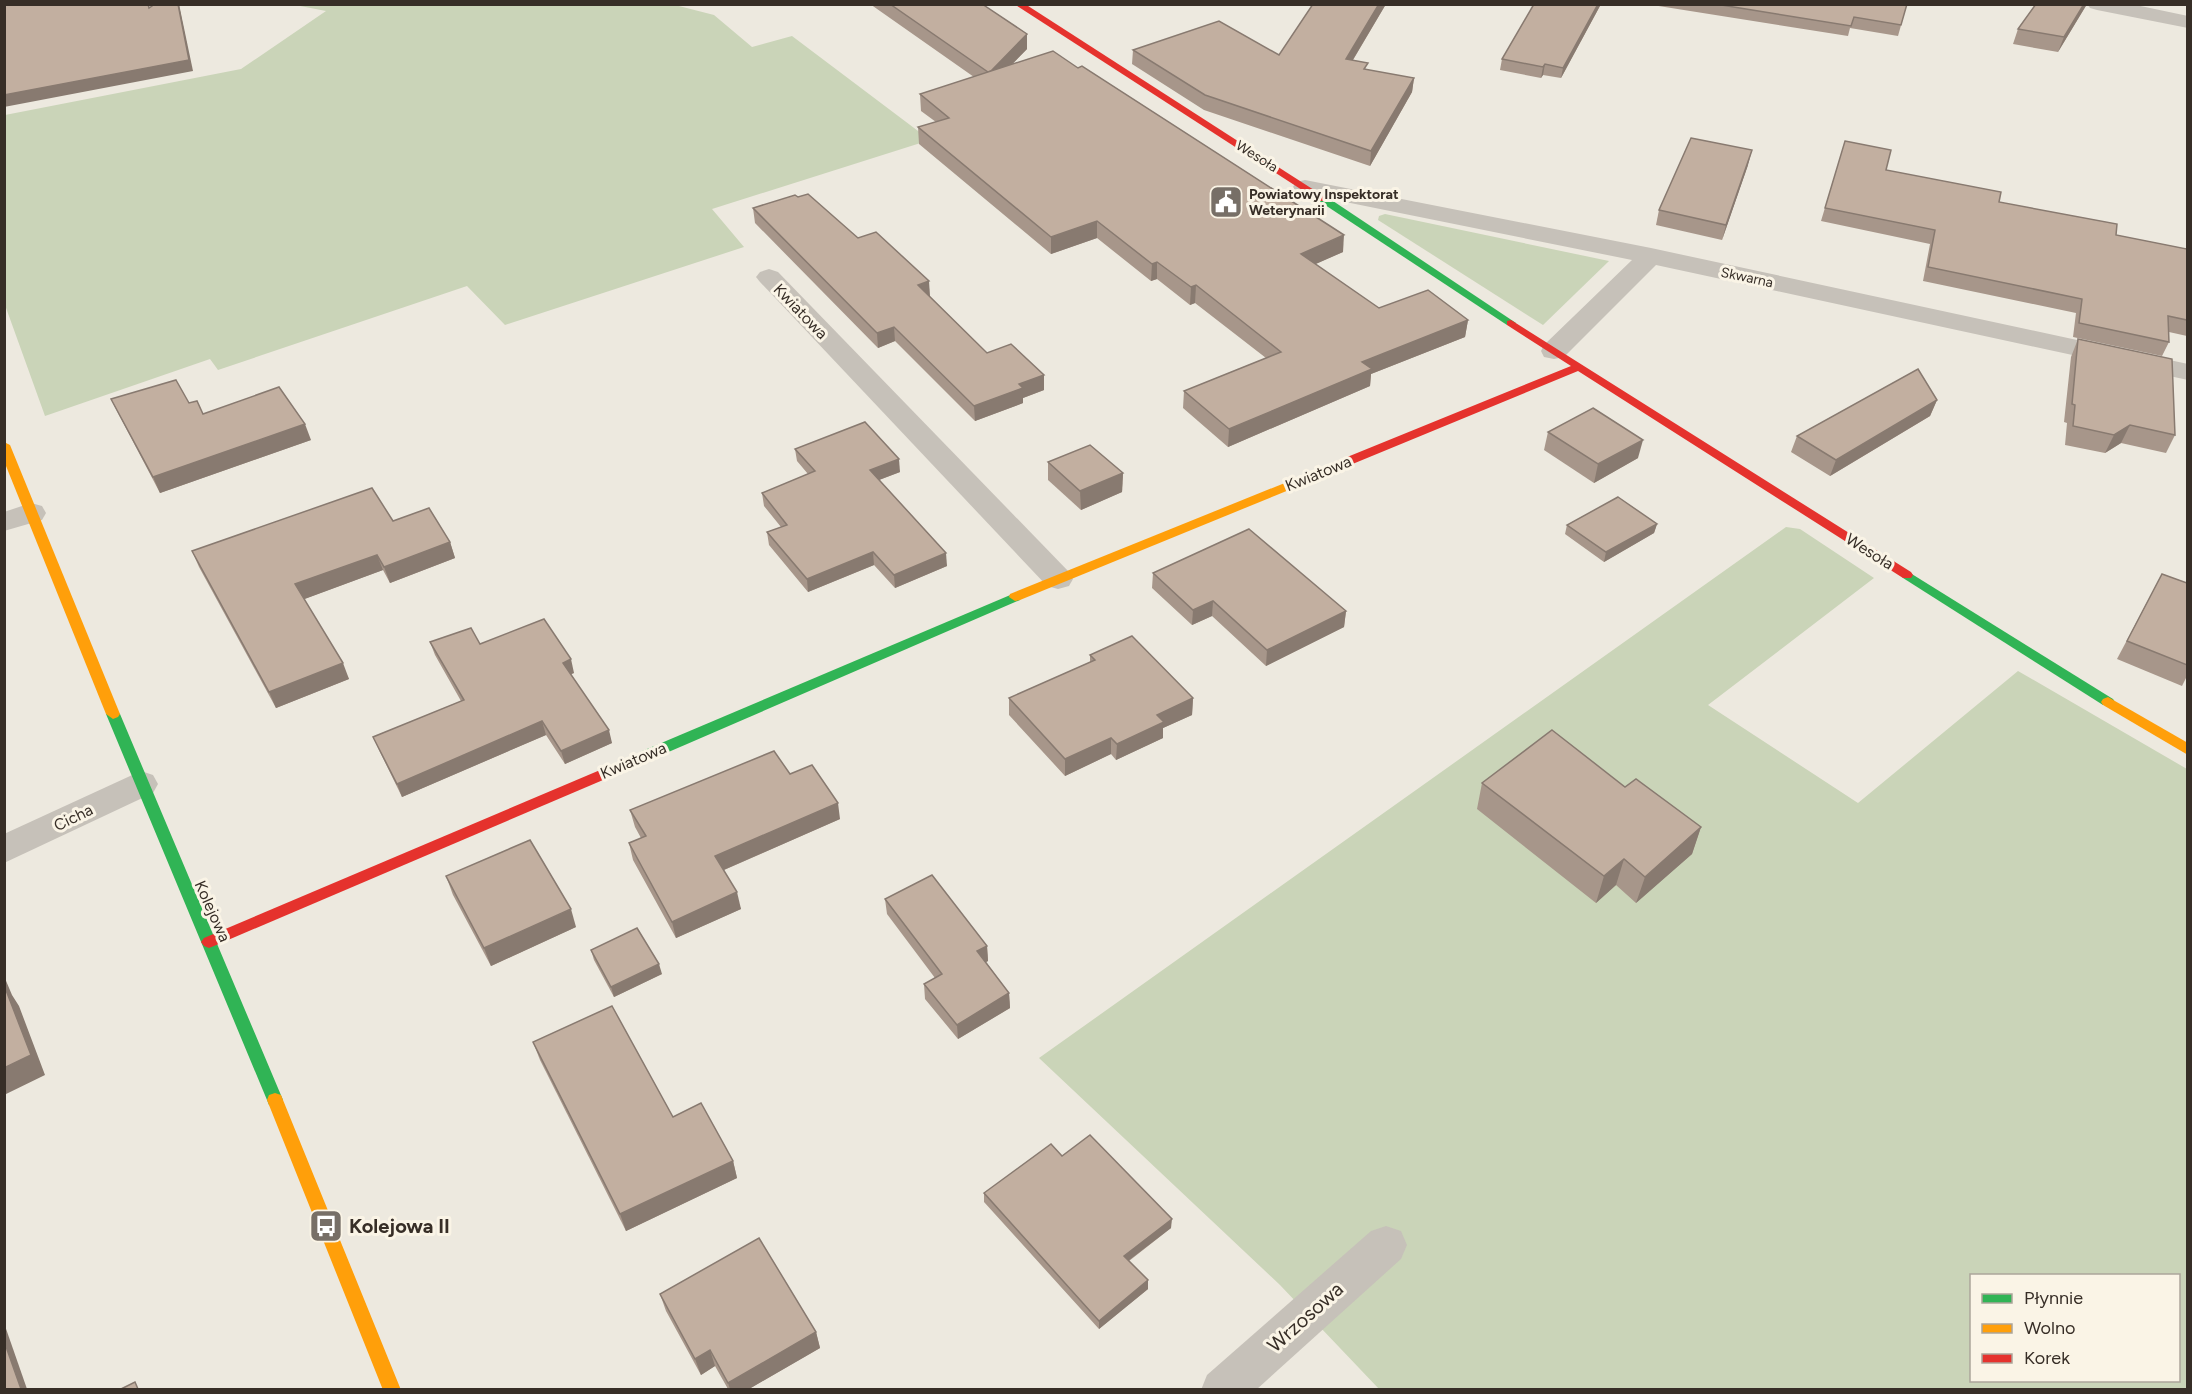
<svg xmlns="http://www.w3.org/2000/svg" width="2192" height="1394" viewBox="0 0 2192 1394" font-family="Figtree,sans-serif">
<style>
.green{fill:#cad4b8;fill-rule:evenodd}
.lines{fill:none;stroke-linecap:round;stroke-linejoin:round}
.street{fill:#c6c1b9;fill-rule:evenodd}
.fast{fill:#30b455;fill-rule:evenodd}
.slow{fill:#ff9f0a;fill-rule:evenodd}
.jam{fill:#e5322d;fill-rule:evenodd}
.wall{fill:#a7968a}
.shaded-wall{fill:#887a70}
.building{fill:#c2afa0;stroke:#887a70;stroke-width:1.5}
.labels{text-anchor:middle;stroke-width:6;stroke-linejoin:round;paint-order:stroke}
.far-street-label{font-size:14px;fill:#372e27;stroke:#faf4e6}
.far-poi-label{font-size:14px;font-weight:bold;fill:#372e27;stroke:#faf4e6;text-anchor:start}
.street-label{font-size:16px;fill:#372e27;stroke:#faf4e6}
.near-poi-label{font-size:20px;font-weight:bold;fill:#372e27;stroke:#faf4e6;text-anchor:start}
.near-street-label{font-size:20px;fill:#372e27;stroke:#faf4e6}
</style>
<rect width="100%" height="100%" fill="#ede9df"/>
<!-- green -->
<g class="green">
<polygon points="295,5 675,5 714,15 752,47 792,36 930,140 712,209 744,247 505,325 467,286 218,370 210,359 45,416 5,305 5,115 241,69 326,11"/>
<polygon points="1385,214 1609,261 1543,325 1378,220 1379,216"/>
<path d="M 1786,527 L 1800,529 L 1874,578 L 1708,705 L 1858,803 L 2018,671 L 2187,769 L 2187,1389 L 1379,1389 L 1280,1285 L 1039,1058 ZM 1972,1276 L 2178,1276 L 2178,1380 L 1972,1380 Z"/>
</g>
<g class="lines">
<!-- street -->
<g class="street">
<polygon points="2087,4 2131,4 2188,16 2188,28 2097,10 2090,8"/>
<polygon points="1305,180 1651,248 2188,364 2188,380 1656,265 1564,357 1554,359 1544,357 1541,351 1544,345 1632,260 1296,192 1293,187 1296,182"/>
<polygon points="769,269 778,272 1069,572 1073,579 1069,586 1058,589 1047,586 760,282 756,277 760,272"/>
<polygon points="31,503 42,506 46,513 42,520 4,531 4,512"/>
<polygon points="141,771 153,775 158,784 153,793 4,863 4,834"/>
<polygon points="1386,1226 1401,1231 1407,1245 1401,1259 1256,1390 1201,1390 1207,1375 1371,1231"/>
</g>
<!-- fast -->
<g class="fast">
<polygon points="1323,196 1327,197 1516,323 1515,325 1507,325 1319,201 1319,197"/>
<polygon points="1907,571 2113,699 2115,702 2113,705 2103,705 1903,578 1901,575 1903,572"/>
<polygon points="1015,593 1021,597 1020,600 650,760 640,760 638,756 640,752"/>
<polygon points="113,709 120,714 283,1100 281,1105 275,1107 269,1105 267,1100 106,714"/>
</g>
<!-- slow -->
<g class="slow">
<polygon points="4,442 10,445 120,714 118,717 113,719 106,714 4,461"/>
<polygon points="1334,463 1340,467 1338,470 1020,600 1015,601 1009,597 1010,594"/>
<polygon points="2108,697 2188,743 2188,755 2103,705 2101,702 2103,699"/>
<polygon points="275,1093 281,1095 283,1100 401,1390 383,1390 267,1100 269,1095"/>
</g>
<!-- jam -->
<g class="jam">
<polygon points="1014,4 1025,4 1328,199 1327,201 1319,201"/>
<polygon points="1511,320 1911,572 1913,575 1911,578 1903,578 1578,371 1338,470 1330,470 1328,467 1330,464 1571,366 1507,325 1507,321"/>
<polygon points="645,751 650,752 652,756 650,760 214,946 209,948 204,946 201,942 204,938"/>
</g>
</g>
<!-- wall -->
<g class="wall">
<polygon points="870,4 982,4 1027,34 1027,49 1012,64 1343,252 1315,264 1379,308 1468,320 1465,337 1371,374 1370,386 1228,447 1183,408 1184,391 1266,358 1195,303 1190,305 1157,279 1151,281 1097,238 1051,254 919,144 918,127 936,122 921,111 920,94 974,77"/>
<polygon points="1313,4 1386,4 1353,60 1367,70 1414,78 1412,92 1370,166 1204,110 1132,64 1133,50 1279,55"/>
<polygon points="1601,4 1561,78 1543,75 1541,78 1500,70 1502,59"/>
<polygon points="1646,4 1907,4 1898,36 1850,28 1848,36"/>
<polygon points="2036,4 2087,4 2058,52 2013,44 2018,29"/>
<polygon points="1845,141 1886,170 2116,235 2187,249 2187,336 2169,332 2169,342 2162,356 2073,337 2076,313 1923,281 1930,244 1821,221"/>
<polygon points="1748,165 1722,240 1656,225 1659,210"/>
<polygon points="798,197 858,238 930,296 929,296 987,353 1044,375 1044,390 1023,398 1023,403 975,421 895,341 878,348 755,223 753,208"/>
<polygon points="2078,339 2175,435 2166,453 2121,443 2105,453 2065,445 2067,423 2064,422 2071,357"/>
<polygon points="111,399 189,403 203,414 311,440 160,493 119,415"/>
<polygon points="1937,400 1930,416 1830,476 1791,452 1797,436"/>
<polygon points="1548,432 1638,458 1594,483 1544,450"/>
<polygon points="795,449 900,472 879,480 947,566 895,588 874,565 808,592 769,545 767,532 781,527 764,506 762,493 808,474 797,461"/>
<polygon points="1048,462 1123,473 1122,492 1081,510 1048,480"/>
<polygon points="393,521 450,542 455,558 390,583 383,570 304,599 349,679 276,708 199,567 192,551"/>
<polygon points="1657,524 1654,533 1604,562 1565,534 1567,525"/>
<polygon points="1153,573 1346,611 1344,627 1266,666 1212,616 1192,625 1152,588"/>
<polygon points="2162,574 2187,583 2187,676 2182,686 2117,659"/>
<polygon points="430,642 480,644 574,673 571,674 612,743 565,764 546,735 402,797 379,750 373,737 461,701 435,655"/>
<polygon points="1090,655 1193,698 1192,715 1163,728 1163,738 1116,760 1111,754 1065,776 1009,715 1009,698 1090,662"/>
<polygon points="790,774 840,819 724,870 741,909 676,938 633,860 629,843 641,838 635,827 630,810"/>
<polygon points="1482,783 1625,787 1701,827 1692,854 1636,903 1616,885 1596,903 1477,809"/>
<polygon points="446,876 576,927 491,966 453,895"/>
<polygon points="885,899 987,946 988,961 986,962 1009,993 1010,1008 958,1039 925,999 924,984 935,978 887,914"/>
<polygon points="591,950 662,974 614,997 594,960"/>
<polygon points="533,1042 673,1117 733,1161 737,1178 626,1231 540,1060"/>
<polygon points="1062,1156 1171,1228 1129,1261 1148,1289 1099,1329 984,1202 984,1193"/>
<polygon points="660,1294 816,1332 820,1348 749,1389 728,1389 715,1366 701,1375 666,1311"/>
</g>
<!-- shaded-wall -->
<g class="shaded-wall">
<polygon points="178,4 179,4 193,71 4,107 4,95"/>
<polygon points="1379,4 1386,4 1345,73 1346,59"/>
<polygon points="1598,4 1601,4 1561,78 1563,68"/>
<polygon points="2084,4 2087,4 2058,52 2064,37"/>
<polygon points="1027,34 1027,49 990,87 989,73"/>
<polygon points="1545,64 1543,75 1541,78 1543,67"/>
<polygon points="1414,78 1412,92 1370,166 1371,151"/>
<polygon points="1752,150 1748,165 1722,240 1726,225"/>
<polygon points="1097,221 1097,238 1051,254 1051,237"/>
<polygon points="1344,235 1343,252 1300,271 1301,254"/>
<polygon points="1157,262 1157,279 1151,281 1152,264"/>
<polygon points="929,281 930,296 919,300 918,285"/>
<polygon points="1196,285 1195,303 1190,305 1191,287"/>
<polygon points="1468,320 1465,337 1371,374 1370,386 1228,447 1229,429 1362,362"/>
<polygon points="894,327 895,341 878,348 877,333"/>
<polygon points="1044,375 1044,390 1023,398 1023,403 975,421 974,406 1019,384"/>
<polygon points="1937,400 1930,416 1830,476 1836,460"/>
<polygon points="305,424 311,440 160,493 153,477"/>
<polygon points="2130,425 2121,443 2105,453 2114,435"/>
<polygon points="1643,440 1638,458 1594,483 1598,464"/>
<polygon points="899,459 900,472 871,483 870,470"/>
<polygon points="1123,473 1122,492 1081,510 1080,491"/>
<polygon points="1657,524 1654,533 1604,562 1606,552"/>
<polygon points="450,542 455,558 390,583 384,567"/>
<polygon points="873,552 874,565 808,592 807,579"/>
<polygon points="946,553 947,566 895,588 894,575"/>
<polygon points="377,555 383,570 302,600 295,584"/>
<polygon points="1213,601 1212,616 1192,625 1193,610"/>
<polygon points="1346,611 1344,627 1266,666 1267,650"/>
<polygon points="571,659 574,673 566,676 563,663"/>
<polygon points="343,663 349,679 276,708 269,692"/>
<polygon points="1193,698 1192,715 1163,728 1163,738 1116,760 1117,744 1157,715"/>
<polygon points="542,721 546,735 402,797 397,784"/>
<polygon points="609,730 612,743 565,764 561,751"/>
<polygon points="1111,738 1111,754 1065,776 1065,759"/>
<polygon points="838,803 840,819 719,872 715,856"/>
<polygon points="1701,827 1692,854 1636,903 1645,877"/>
<polygon points="1624,859 1616,885 1596,903 1604,876"/>
<polygon points="737,892 741,909 676,938 672,922"/>
<polygon points="571,909 576,927 491,966 484,948"/>
<polygon points="987,946 988,961 978,966 977,951"/>
<polygon points="659,964 662,974 614,997 611,987"/>
<polygon points="4,976 12,995 19,1006 45,1075 4,1095"/>
<polygon points="1009,993 1010,1008 958,1039 957,1025"/>
<polygon points="733,1161 737,1178 626,1231 620,1214"/>
<polygon points="1172,1219 1171,1228 1124,1264 1124,1256"/>
<polygon points="1148,1280 1148,1289 1099,1329 1099,1321"/>
<polygon points="4,1323 27,1389 21,1389 4,1341"/>
<polygon points="816,1332 820,1348 749,1389 730,1389 728,1383"/>
<polygon points="710,1350 715,1366 701,1375 695,1359"/>
</g>
<!-- building -->
<g class="building">
<polygon points="4,4 148,4 149,8 155,4 178,4 189,60 4,95"/>
<polygon points="890,4 982,4 1027,34 991,71 988,72"/>
<polygon points="1313,4 1379,4 1346,59 1368,63 1364,69 1414,78 1371,151 1205,95 1133,50 1219,21 1279,55"/>
<polygon points="1534,4 1598,4 1563,68 1545,64 1543,67 1502,59"/>
<polygon points="1715,4 1907,4 1901,25 1854,17 1851,26"/>
<polygon points="2036,4 2084,4 2064,37 2018,29"/>
<polygon points="1053,51 1078,68 1082,66 1344,235 1301,254 1379,308 1428,290 1468,320 1362,362 1372,369 1229,429 1184,391 1281,352 1196,285 1191,287 1157,262 1152,264 1097,221 1051,237 918,127 949,118 920,94"/>
<polygon points="1691,138 1752,150 1726,225 1659,210"/>
<polygon points="1845,141 1891,150 1886,170 2001,192 1999,202 2117,224 2116,235 2187,249 2187,320 2168,316 2169,342 2079,323 2082,299 1928,267 1935,230 1825,208"/>
<polygon points="808,194 858,238 876,232 929,281 918,285 987,353 1011,344 1044,375 1019,384 1023,388 974,406 894,327 877,333 753,208 795,195 798,197"/>
<polygon points="2078,339 2172,359 2175,435 2130,425 2114,435 2073,426 2075,405 2072,404"/>
<polygon points="1918,369 1937,400 1836,460 1797,436"/>
<polygon points="176,380 189,403 197,401 203,414 279,387 305,424 153,477 111,399"/>
<polygon points="1593,408 1643,440 1598,464 1548,432"/>
<polygon points="865,422 899,459 870,470 946,553 894,575 873,552 807,579 767,532 787,525 762,493 815,471 795,449"/>
<polygon points="1090,445 1123,473 1080,491 1048,462"/>
<polygon points="372,488 393,521 429,508 450,542 384,567 377,555 295,584 343,663 269,692 192,551"/>
<polygon points="1618,497 1657,524 1606,552 1567,525"/>
<polygon points="1249,529 1346,611 1267,650 1213,601 1193,610 1153,573"/>
<polygon points="2162,574 2187,583 2187,665 2127,641"/>
<polygon points="544,619 571,659 563,663 609,730 561,751 542,721 397,784 373,737 464,700 430,642 471,628 480,644"/>
<polygon points="1132,636 1193,698 1157,715 1164,722 1117,744 1111,738 1065,759 1009,698 1095,660 1090,655"/>
<polygon points="1552,730 1625,787 1636,779 1701,827 1645,877 1624,859 1604,876 1482,783"/>
<polygon points="774,751 790,774 812,765 838,803 715,856 737,892 672,922 629,843 646,836 630,810"/>
<polygon points="530,840 571,909 484,948 446,876"/>
<polygon points="932,875 987,946 977,951 1009,993 957,1025 924,984 942,974 885,899"/>
<polygon points="637,928 659,964 611,987 591,950"/>
<polygon points="4,985 31,1055 4,1068"/>
<polygon points="612,1006 673,1117 701,1103 733,1161 620,1214 533,1042"/>
<polygon points="1090,1135 1172,1219 1124,1256 1148,1280 1099,1321 984,1193 1051,1144 1062,1156"/>
<polygon points="759,1238 816,1332 728,1383 710,1350 695,1359 660,1294"/>
<polygon points="4,1341 21,1389 4,1389"/>
<polygon points="135,1382 138,1389 121,1389"/>
</g>
<!-- icons -->
<defs>
<symbol id="civic-square" viewBox="-11 -11 22 22"><rect x="-9" y="-9" width="18" height="18" rx="4" fill="#776f67" stroke="#faf4e6"/><path d="M-.6-6.5H3V-4.5H.6V-3L4-1V1h2V6H-6V1h2V-1L-.6-3ZM-1.2 2.5V6h2.4V2.5Z" fill="#fff"/></symbol>
<symbol id="bus-square" viewBox="-11 -11 22 22"><rect x="-9" y="-9" width="18" height="18" rx="4" fill="#776f67" stroke="#faf4e6"/><path d="M-5-6H5V4H4V6H2V4H-2V6H-4V4H-5ZM-3.5-4V0h7V-4ZM-3.5 1.2v1.5H-2V1.2ZM2 1.2v1.5H3.5V1.2Z" fill="#fff"/></symbol>
</defs>
<g fill-rule="evenodd">
<use href="#civic-square" x="1207" y="183" width="38" height="38"/>
<use href="#bus-square" x="307" y="1207" width="38" height="38"/>
</g>
<g class="labels">
<!-- far-street labels -->
<g class="far-street-label">
<text transform="translate(1257 156) rotate(32)" y="5">Wesoła</text>
<text transform="translate(1747 277) rotate(12)" y="5">Skwarna</text>
</g>
<!-- far-poi labels -->
<g class="far-poi-label">
<text x="1249" y="199">Powiatowy Inspektorat<tspan x="1249" dy="16">Weterynarii</tspan></text>
</g>
<!-- street labels -->
<g class="street-label">
<text transform="translate(801 311) rotate(46)" y="6">Kwiatowa</text>
<text transform="translate(1318 473) rotate(-22)" y="6">Kwiatowa</text>
<text transform="translate(1870 551) rotate(32)" y="6">Wesoła</text>
<text transform="translate(633 760) rotate(-23)" y="6">Kwiatowa</text>
<text transform="translate(73 817) rotate(-26)" y="6">Cicha</text>
<text transform="translate(213 911) rotate(66)" y="6">Kolejowa</text>
</g>
<!-- near-poi labels -->
<g class="near-poi-label">
<text x="349" y="1233">Kolejowa II</text>
</g>
<!-- near-street labels -->
<g class="near-street-label">
<text transform="translate(1305 1317) rotate(-42)" y="7">Wrzosowa</text>
</g>
</g>
<!-- border -->
<rect width="2192" height="1394" fill="none" stroke="#372e27" stroke-width="12"/>
<!-- legend -->
<rect x="1970" y="1274" width="210" height="108" fill="#faf4e6" stroke="#aca59a" stroke-width="1.5"/>
<rect x="1982" y="1294" width="30" height="9" fill="#30b455" stroke="#aca59a" stroke-width="1.5"/>
<text x="2024" y="1304" font-size="18" fill="#372e27">Płynnie</text>
<rect x="1982" y="1324" width="30" height="9" fill="#ff9f0a" stroke="#aca59a" stroke-width="1.5"/>
<text x="2024" y="1334" font-size="18" fill="#372e27">Wolno</text>
<rect x="1982" y="1354" width="30" height="9" fill="#e5322d" stroke="#aca59a" stroke-width="1.5"/>
<text x="2024" y="1364" font-size="18" fill="#372e27">Korek</text>
</svg>
